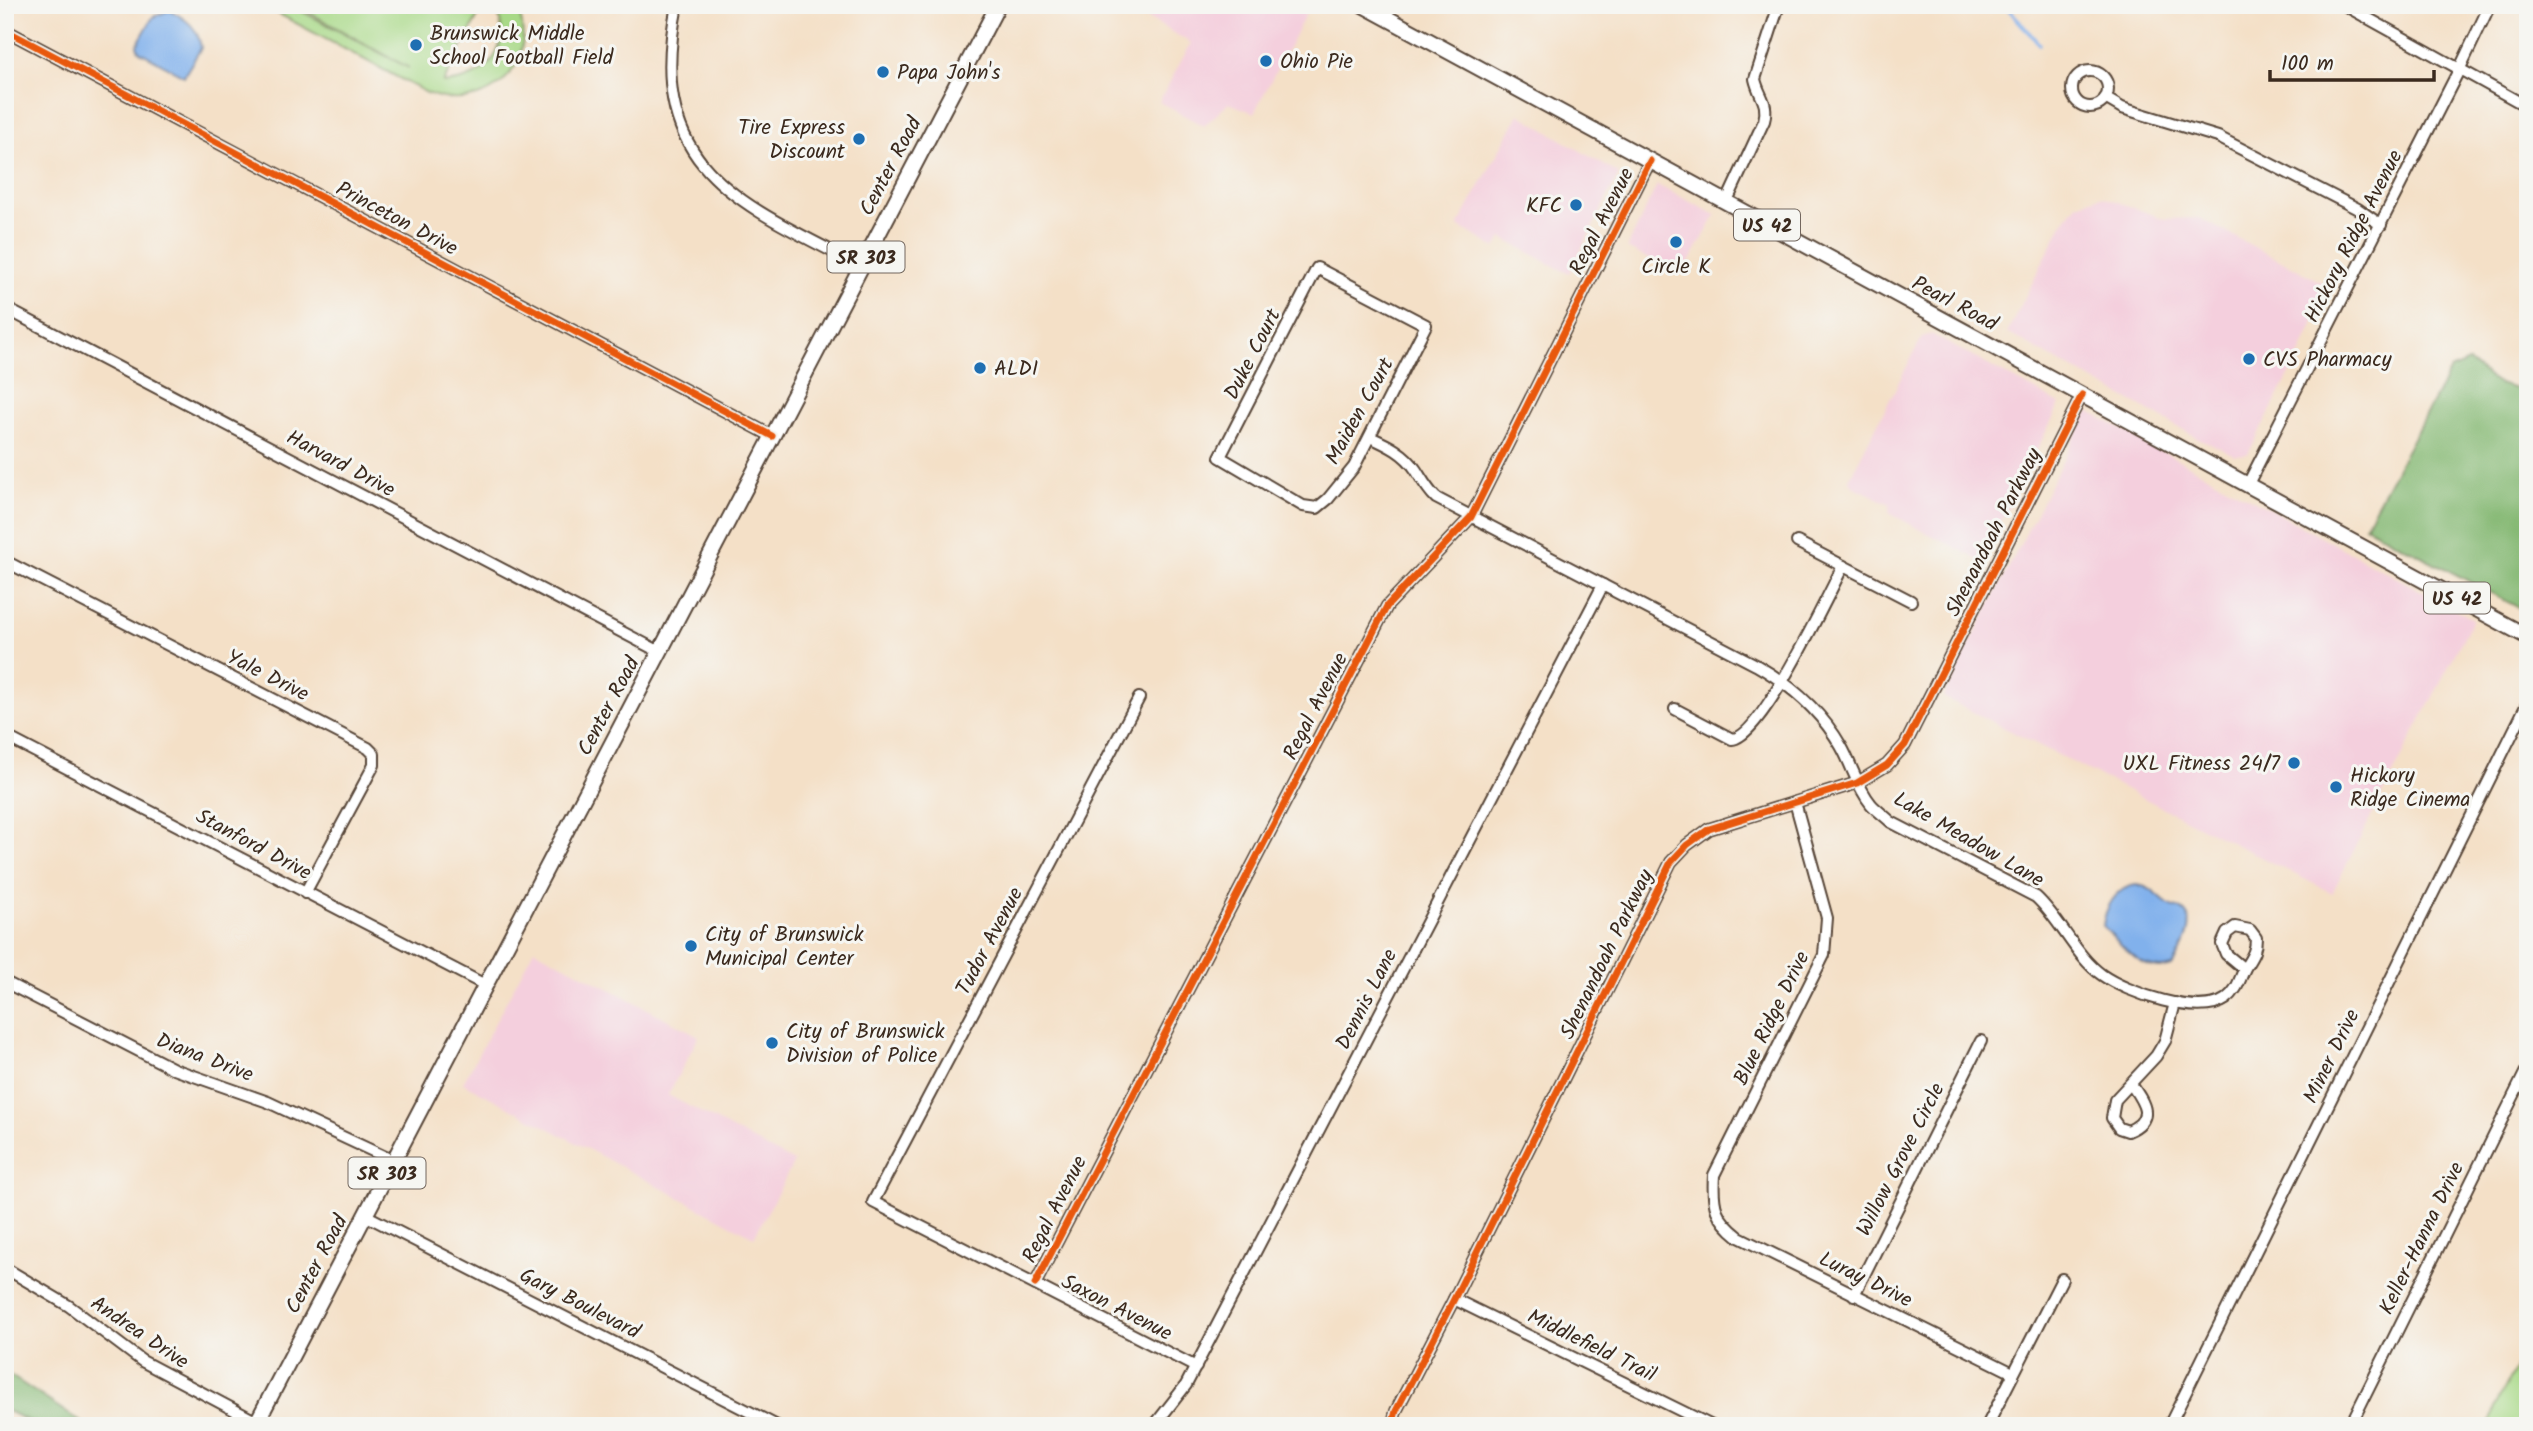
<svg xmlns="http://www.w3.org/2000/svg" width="2533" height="1431" viewBox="0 0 2533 1431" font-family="Kalam,sans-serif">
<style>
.built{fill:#f4cfdd}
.green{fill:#a8d987;stroke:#728252;stroke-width:2}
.forest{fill:#86b974;stroke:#607249;stroke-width:2}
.water{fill:#81b1ec;stroke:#5e6e85;stroke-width:2}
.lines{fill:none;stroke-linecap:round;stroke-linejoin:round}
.stream{stroke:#81b1ec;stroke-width:3.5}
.minor-casing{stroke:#574537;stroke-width:14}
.major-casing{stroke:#574537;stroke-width:18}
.minor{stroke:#fff;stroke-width:10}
.major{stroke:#fff;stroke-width:14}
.cycleway-casing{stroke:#f6f6f2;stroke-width:11}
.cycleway{stroke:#e8590c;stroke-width:7}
.poi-dot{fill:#1f6fb2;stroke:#f6f6f2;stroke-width:2.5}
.labels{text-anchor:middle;stroke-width:6;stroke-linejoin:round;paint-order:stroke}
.shield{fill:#f6f6f2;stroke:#73675e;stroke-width:2}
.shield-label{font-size:19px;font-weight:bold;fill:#3b2a1e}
.poi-label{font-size:21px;fill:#3b2a1e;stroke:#f6f6f2;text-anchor:start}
.street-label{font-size:21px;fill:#3b2a1e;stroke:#f6f6f2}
</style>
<rect width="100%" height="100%" fill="#f6f6f2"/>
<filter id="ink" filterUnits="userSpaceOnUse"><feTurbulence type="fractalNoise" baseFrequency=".0143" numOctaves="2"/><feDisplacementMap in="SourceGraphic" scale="14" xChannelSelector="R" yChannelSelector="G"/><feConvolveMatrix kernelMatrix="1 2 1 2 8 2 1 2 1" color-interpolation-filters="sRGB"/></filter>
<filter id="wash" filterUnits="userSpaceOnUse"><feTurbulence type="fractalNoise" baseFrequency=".00686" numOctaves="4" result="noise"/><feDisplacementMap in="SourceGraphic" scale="28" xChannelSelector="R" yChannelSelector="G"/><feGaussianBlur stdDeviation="1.57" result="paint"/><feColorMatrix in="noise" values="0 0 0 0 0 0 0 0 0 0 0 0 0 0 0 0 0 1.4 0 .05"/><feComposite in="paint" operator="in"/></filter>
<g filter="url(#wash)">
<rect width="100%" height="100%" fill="#f4e0c7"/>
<!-- built -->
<g class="built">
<polygon points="1125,5 1309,5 1310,6 1254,113 1229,103 1204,126 1159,102 1191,43"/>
<polygon points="1519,114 1619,174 1569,274 1502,238 1496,248 1458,226"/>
<polygon points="1657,185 1716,215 1683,273 1676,273 1627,248"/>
<polygon points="2101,196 2165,219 2199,218 2329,286 2301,353 2248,454 2235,455 2200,439 2007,333 2062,224 2077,204"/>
<polygon points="1931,334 2060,404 1981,561 1889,513 1890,504 1853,486 1849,479 1922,337"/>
<polygon points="2088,411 2473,619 2332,893 1943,697"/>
<polygon points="534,949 699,1036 668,1095 794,1162 754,1237 463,1083"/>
</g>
<!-- green -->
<g class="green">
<path d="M 262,5 L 290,5 L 409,68 L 296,5 L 484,5 L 443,83 C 487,80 514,49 495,5 L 525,5 L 522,10 L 518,9 C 540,68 484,117 427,93 Z"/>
<polygon points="2528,1343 2528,1426 2490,1426 2495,1407"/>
</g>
<!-- forest -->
<g class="forest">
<polygon points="2468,362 2499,384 2528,392 2528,596 2521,609 2365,526 2450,370"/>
<polygon points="5,1372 87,1426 39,1426 5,1410"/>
</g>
<!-- water -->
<g class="water">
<path d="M 170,10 C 187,20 198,27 201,48 L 184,76 L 139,51 L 137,45 L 153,17 Z"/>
<path d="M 2136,885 C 2151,886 2157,896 2168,904 C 2174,908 2182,907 2187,915 C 2196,928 2179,954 2172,966 C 2142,976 2123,945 2103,926 C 2105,908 2116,887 2136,885 Z"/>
</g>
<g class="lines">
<!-- stream -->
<polyline class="stream" points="2005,5 2039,44"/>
</g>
</g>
<g filter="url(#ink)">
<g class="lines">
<defs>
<g id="minor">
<path d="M 677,5 C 644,168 737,202 861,266"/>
<polyline points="2344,5 2528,107"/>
<polyline points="5,30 772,436"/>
<circle cx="2090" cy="89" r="18"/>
<polyline points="2105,98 2122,108 2218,137 2358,209 2381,225"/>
<path d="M 1726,203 L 1764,121 C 1769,102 1759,97 1755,79 L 1779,5"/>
<polygon points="1317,268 1426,325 1354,467 1328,499 1317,508 1303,506 1220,457"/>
<polyline points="5,308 660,652"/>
<path d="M 1370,437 C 1388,445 1405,453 1416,470 C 1423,481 1427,489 1436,498 L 1756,665 C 1791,685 1821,711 1841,746 C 1852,765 1857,787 1871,804 C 1876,810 1885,816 1891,822 L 2036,897 C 2061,920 2076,957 2102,975 C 2126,992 2199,1018 2226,999 C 2238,990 2239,980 2245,968 C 2252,956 2256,952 2256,938 L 2250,930 L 2235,927 L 2227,933 L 2222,944 L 2226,954 L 2244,969"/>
<polyline points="2248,484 2460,68 2490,5"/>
<polyline points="1797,542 1911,601"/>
<polyline points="5,561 368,748 374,754 374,765 305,893"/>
<polyline points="1139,698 873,1202 1196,1367"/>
<path d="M 1675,709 L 1732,739 C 1761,738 1828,595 1843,566"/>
<polyline points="5,736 485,985"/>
<path d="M 1795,802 L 1827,918 L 1824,955 L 1714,1175 C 1712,1206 1715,1218 1739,1237 L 2013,1373"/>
<polyline points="5,982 174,1069 268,1102 394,1161"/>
<path d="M 2131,1084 C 2144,1103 2156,1119 2128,1131 L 2119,1128 L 2112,1118 L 2115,1100 L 2156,1056 L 2165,1041 L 2175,1003"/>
<polyline points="365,1215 777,1426"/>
<polyline points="5,1268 69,1306 142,1361 257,1422"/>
<polyline points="1035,1284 1387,606 1471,517 1650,161"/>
<polyline points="1854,1295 1981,1041"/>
<polyline points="1454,1299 1712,1426"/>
<polyline points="1154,1426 1186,1385 1603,585"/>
<polyline points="1392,1426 1396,1411 1454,1299 1671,862 1687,845 1709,829 1857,783 1887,765 1905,745 2082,395"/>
<polyline points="1987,1426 2062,1279"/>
<polyline points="2169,1426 2528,702"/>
<polyline points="2350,1426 2528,1067"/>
</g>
<g id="major">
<polyline points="1363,5 2528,637"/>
<polyline points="255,1426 998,5"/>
</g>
</defs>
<!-- minor casing -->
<use href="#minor" class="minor-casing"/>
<!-- major casing -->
<use href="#major" class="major-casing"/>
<!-- minor -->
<use href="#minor" class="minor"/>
<!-- major -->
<use href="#major" class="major"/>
<defs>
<g id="cycleway">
<polyline points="5,30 772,436"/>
<polyline points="1035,1284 1387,606 1471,517 1650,161"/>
<polyline points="1392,1426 1396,1411 1454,1299 1671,862 1687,845 1709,829 1857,783 1887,765 1905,745 2082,395"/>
</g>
</defs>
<!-- cycleway casing -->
<use href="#cycleway" class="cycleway-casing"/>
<!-- cycleway -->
<use href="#cycleway" class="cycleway"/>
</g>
</g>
<!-- markers -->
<g class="poi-dot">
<circle cx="416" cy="45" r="7"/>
<circle cx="1266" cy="61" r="7"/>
<circle cx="883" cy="72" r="7"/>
<circle cx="859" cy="139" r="7"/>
<circle cx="1576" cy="205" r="7"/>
<circle cx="1676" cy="242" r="7"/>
<circle cx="2249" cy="359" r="7"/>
<circle cx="980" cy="368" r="7"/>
<circle cx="2294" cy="763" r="7"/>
<circle cx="2336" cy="787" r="7"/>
<circle cx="691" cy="946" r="7"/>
<circle cx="772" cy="1043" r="7"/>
</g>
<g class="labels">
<!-- shield labels -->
<g class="shield">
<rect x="1734" y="209.5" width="66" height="31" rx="5"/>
<rect x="827.5" y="241.5" width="77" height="31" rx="5"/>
<rect x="2424" y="582.5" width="66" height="31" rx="5"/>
<rect x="348.5" y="1157.5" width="77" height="31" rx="5"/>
</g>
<g class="shield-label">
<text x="1767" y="232">US 42</text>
<text x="866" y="264">SR 303</text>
<text x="2457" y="605">US 42</text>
<text x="387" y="1180">SR 303</text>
</g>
<!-- poi labels -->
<g class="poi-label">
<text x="430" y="40">Brunswick Middle<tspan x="430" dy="24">School Football Field</tspan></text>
<text x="1280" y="68">Ohio Pie</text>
<text x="897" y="79">Papa John's</text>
<text x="845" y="134" text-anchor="end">Tire Express<tspan x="845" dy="24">Discount</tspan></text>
<text x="1562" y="212" text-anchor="end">KFC</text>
<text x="1676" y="273" text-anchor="middle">Circle K</text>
<text x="2263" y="366">CVS Pharmacy</text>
<text x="994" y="375">ALDI</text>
<text x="2280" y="770" text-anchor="end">UXL Fitness 24/7</text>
<text x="2350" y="782">Hickory<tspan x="2350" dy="24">Ridge Cinema</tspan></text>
<text x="705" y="941">City of Brunswick<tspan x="705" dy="24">Municipal Center</tspan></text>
<text x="786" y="1038">City of Brunswick<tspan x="786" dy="24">Division of Police</tspan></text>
</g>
<!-- street labels -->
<g class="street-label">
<text transform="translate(890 166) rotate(-62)" y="7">Center Road</text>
<text transform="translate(397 218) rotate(28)" y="7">Princeton Drive</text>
<text transform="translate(1601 221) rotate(-63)" y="7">Regal Avenue</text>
<text transform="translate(2353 236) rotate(-63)" y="7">Hickory Ridge Avenue</text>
<text transform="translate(1955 303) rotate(28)" y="7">Pearl Road</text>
<text transform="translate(1252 354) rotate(-63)" y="7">Duke Court</text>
<text transform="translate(1359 411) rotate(-61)" y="7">Maiden Court</text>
<text transform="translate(341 463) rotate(28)" y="7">Harvard Drive</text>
<text transform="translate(1993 532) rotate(-63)" y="7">Shenandoah Parkway</text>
<text transform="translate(268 675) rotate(27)" y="7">Yale Drive</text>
<text transform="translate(608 706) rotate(-62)" y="7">Center Road</text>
<text transform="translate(1315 706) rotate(-63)" y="7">Regal Avenue</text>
<text transform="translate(1969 839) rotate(30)" y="7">Lake Meadow Lane</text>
<text transform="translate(254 844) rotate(28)" y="7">Stanford Drive</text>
<text transform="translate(989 941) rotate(-62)" y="7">Tudor Avenue</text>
<text transform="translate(1606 954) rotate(-64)" y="7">Shenandoah Parkway</text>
<text transform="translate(1366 999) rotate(-63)" y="7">Dennis Lane</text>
<text transform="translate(1771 1018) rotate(-64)" y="7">Blue Ridge Drive</text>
<text transform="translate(2331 1056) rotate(-64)" y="7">Miner Drive</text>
<text transform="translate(205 1057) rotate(21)" y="7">Diana Drive</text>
<text transform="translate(1900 1159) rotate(-63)" y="7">Willow Grove Circle</text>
<text transform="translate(1054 1209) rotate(-63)" y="7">Regal Avenue</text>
<text transform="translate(2421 1238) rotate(-64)" y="7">Keller-Hanna Drive</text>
<text transform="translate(316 1264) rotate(-62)" y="7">Center Road</text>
<text transform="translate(1866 1279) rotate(26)" y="7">Luray Drive</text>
<text transform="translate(580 1303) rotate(27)" y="7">Gary Boulevard</text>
<text transform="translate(1117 1307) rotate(27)" y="7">Saxon Avenue</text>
<text transform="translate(140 1332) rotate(34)" y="7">Andrea Drive</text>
<text transform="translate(1592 1345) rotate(26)" y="7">Middlefield Trail</text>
</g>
</g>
<!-- margin -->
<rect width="2533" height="1431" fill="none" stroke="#f6f6f2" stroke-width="28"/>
<!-- scale -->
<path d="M2270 70v10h164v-10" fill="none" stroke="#3b2a1e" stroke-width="3.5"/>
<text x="2281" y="70" font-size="21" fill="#3b2a1e" stroke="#f6f6f2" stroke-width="5" paint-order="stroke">100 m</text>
</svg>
